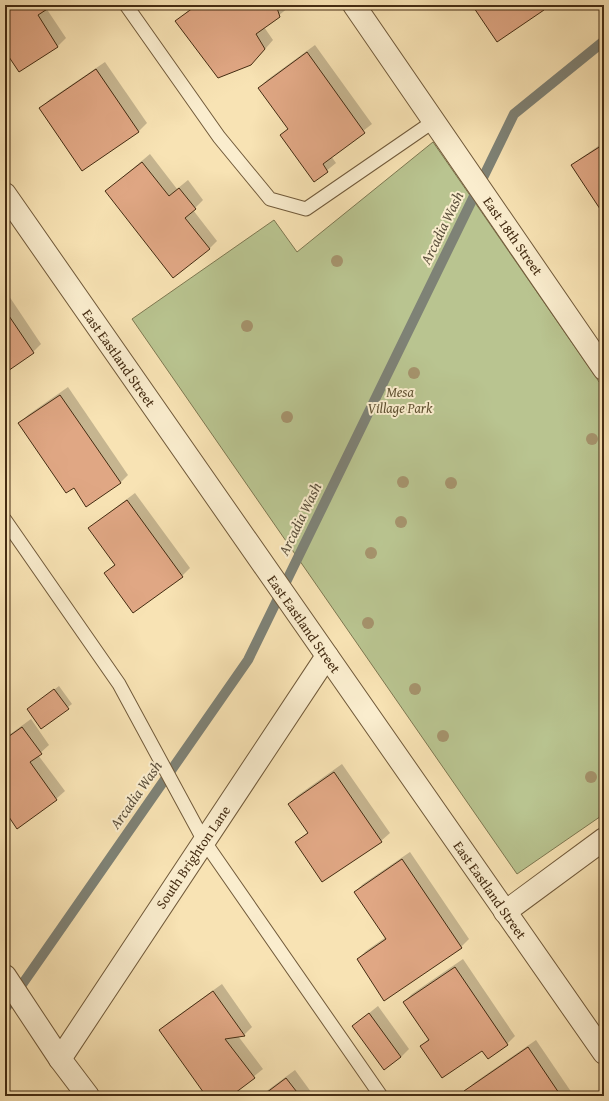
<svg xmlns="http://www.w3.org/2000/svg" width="609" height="1101" viewBox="0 0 609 1101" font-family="'Gentium Book Plus',serif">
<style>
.green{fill:#b9c490;stroke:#7e7851}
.shadow{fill:#0003}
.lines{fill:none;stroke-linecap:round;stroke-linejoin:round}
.stream{stroke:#7e8276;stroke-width:10}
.building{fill:#e0a784;stroke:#442c12}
.service-casing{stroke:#715a3a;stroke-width:15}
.minor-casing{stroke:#715a3a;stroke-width:24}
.service{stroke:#faedce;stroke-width:13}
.minor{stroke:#faedce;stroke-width:22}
.tree{fill:#a5936c}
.labels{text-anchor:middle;stroke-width:4;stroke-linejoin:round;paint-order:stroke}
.street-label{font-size:14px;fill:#442c12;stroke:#faedce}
.park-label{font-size:14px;font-style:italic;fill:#615232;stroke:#faedce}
.water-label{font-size:15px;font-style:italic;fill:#5c503c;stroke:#faedce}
</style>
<rect width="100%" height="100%" fill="#f8e3b4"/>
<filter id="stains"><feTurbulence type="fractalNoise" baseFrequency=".005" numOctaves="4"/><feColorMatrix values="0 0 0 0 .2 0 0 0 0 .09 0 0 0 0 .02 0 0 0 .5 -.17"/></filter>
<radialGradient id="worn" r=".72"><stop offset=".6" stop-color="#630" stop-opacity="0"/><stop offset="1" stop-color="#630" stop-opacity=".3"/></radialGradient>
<!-- green -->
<polygon class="green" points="433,142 604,389 604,814 517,874 132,319 274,220 297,252"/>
<!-- shadow -->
<g class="shadow">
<polygon points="5,5 51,5 46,8 66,38 58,46 19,71 5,49"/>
<polygon points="195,5 287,5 288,8 264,27 273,40 259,56 177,21"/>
<polygon points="473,5 548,5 543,10"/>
<polygon points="315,45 372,124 331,156 336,163 314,181 281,135 288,128 259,88 267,80"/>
<polygon points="105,62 147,123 139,131 82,169 41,108 49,100"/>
<polygon points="604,142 604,213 573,166 581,158"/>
<polygon points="150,154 177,189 188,180 203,200 193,210 217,241 209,249 106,191"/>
<polygon points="5,290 41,344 33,352 5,371"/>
<polygon points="68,387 128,475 120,483 74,487 20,423 28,415"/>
<polygon points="135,493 190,568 182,576 105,573 115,564 90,529 98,521"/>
<polygon points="59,686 72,704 42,727 28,709"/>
<polygon points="31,719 49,745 38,755 65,791 56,799 5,810 5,738"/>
<polygon points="342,764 390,833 381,841 323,881 296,842 308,832 289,804 297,796"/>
<polygon points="410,852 469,939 461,947 358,959 366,951 386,937 355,892 363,884"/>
<polygon points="463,959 515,1036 507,1044 482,1049 422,1046 429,1038 404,1002 412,994"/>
<polygon points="222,984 252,1027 244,1035 238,1036 263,1069 230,1096 207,1096 160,1030 169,1022"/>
<polygon points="378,1006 409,1049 401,1057 353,1026"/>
<polygon points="536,1040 574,1096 469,1096 466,1091 474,1083"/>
<polygon points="295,1070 314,1096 260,1096"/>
</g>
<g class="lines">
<!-- stream -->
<polyline class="stream" points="5,1009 248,660 514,114 604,41"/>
</g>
<!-- building -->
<g class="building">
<polygon points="5,5 52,6 38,15 58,47 19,72 5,51"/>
<polygon points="197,5 276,5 280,17 256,34 265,49 251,65 218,78 175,21"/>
<polygon points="472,5 540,5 544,10 497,42"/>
<polygon points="307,52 365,133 323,164 328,172 314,182 280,135 288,129 258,88"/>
<polygon points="96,69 139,132 82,171 39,108"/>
<polygon points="604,144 604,215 571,165"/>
<polygon points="142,162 169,196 179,188 196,209 185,218 210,249 173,278 105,191"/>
<polygon points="5,310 34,353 5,373"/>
<polygon points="60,395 121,483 86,507 74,488 66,493 18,423"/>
<polygon points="127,500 183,577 133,613 104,573 115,565 88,528"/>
<polygon points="54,689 69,709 41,729 27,709"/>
<polygon points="22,727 42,754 30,762 57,800 17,829 5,811 5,739"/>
<polygon points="334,772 382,842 322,882 295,842 308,833 288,804"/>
<polygon points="402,859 462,948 384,1001 357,959 386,939 354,892"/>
<polygon points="455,967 508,1045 488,1059 482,1051 442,1078 420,1046 429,1040 403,1002"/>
<polygon points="213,991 245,1036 225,1039 255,1078 231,1096 206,1096 159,1030"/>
<polygon points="369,1013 401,1057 384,1070 352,1026"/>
<polygon points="528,1047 561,1096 468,1096 464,1091"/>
<polygon points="286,1078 300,1096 262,1096"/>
</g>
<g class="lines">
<defs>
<g id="service">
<polyline points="126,5 219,137 270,199 306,209 434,121"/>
<polyline points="5,520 119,684 204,841 381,1096"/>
</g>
<g id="minor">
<polyline points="354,5 604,369"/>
<polyline points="5,194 604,1053"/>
<polyline points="505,912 604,839"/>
<polyline points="5,976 60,1059 88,1096"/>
<polyline points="60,1059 327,656"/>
</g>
</defs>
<!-- service casing -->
<use href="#service" class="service-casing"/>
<!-- minor casing -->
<use href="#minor" class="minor-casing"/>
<!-- service -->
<use href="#service" class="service"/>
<!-- minor -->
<use href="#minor" class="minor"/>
</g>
<!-- trees -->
<g class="tree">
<circle cx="337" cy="261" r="6"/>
<circle cx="247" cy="326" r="6"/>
<circle cx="414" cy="373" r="6"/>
<circle cx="287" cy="417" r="6"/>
<circle cx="592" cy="439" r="6"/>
<circle cx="403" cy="482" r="6"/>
<circle cx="451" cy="483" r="6"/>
<circle cx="401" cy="522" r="6"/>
<circle cx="371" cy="553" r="6"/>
<circle cx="368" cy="623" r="6"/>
<circle cx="415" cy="689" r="6"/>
<circle cx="443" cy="736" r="6"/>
<circle cx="591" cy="777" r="6"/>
</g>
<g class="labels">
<!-- street labels -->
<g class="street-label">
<text transform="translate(513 236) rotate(55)" y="5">East 18th Street</text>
<text transform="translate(119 358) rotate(55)" y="5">East Eastland Street</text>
<text transform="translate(304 624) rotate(55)" y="5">East Eastland Street</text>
<text transform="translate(193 857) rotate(-56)" y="5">South Brighton Lane</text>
<text transform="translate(490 890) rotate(55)" y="5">East Eastland Street</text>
</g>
<!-- park labels -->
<g class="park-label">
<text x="400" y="397">Mesa<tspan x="400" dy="16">Village Park</tspan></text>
</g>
<!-- water labels -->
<g class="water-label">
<text transform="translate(442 228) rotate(-64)" y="5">Arcadia Wash</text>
<text transform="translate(300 519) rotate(-64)" y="5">Arcadia Wash</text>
<text transform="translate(136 795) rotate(-55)" y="5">Arcadia Wash</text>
</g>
</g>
<!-- margin -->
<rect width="609" height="1101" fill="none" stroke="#f8e3b4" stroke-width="20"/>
<rect x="6" y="6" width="597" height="1089" fill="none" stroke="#442c12" stroke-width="2"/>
<rect x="10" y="10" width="589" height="1081" fill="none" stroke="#442c12"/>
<rect width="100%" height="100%" filter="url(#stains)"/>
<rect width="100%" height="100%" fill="url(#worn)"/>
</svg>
